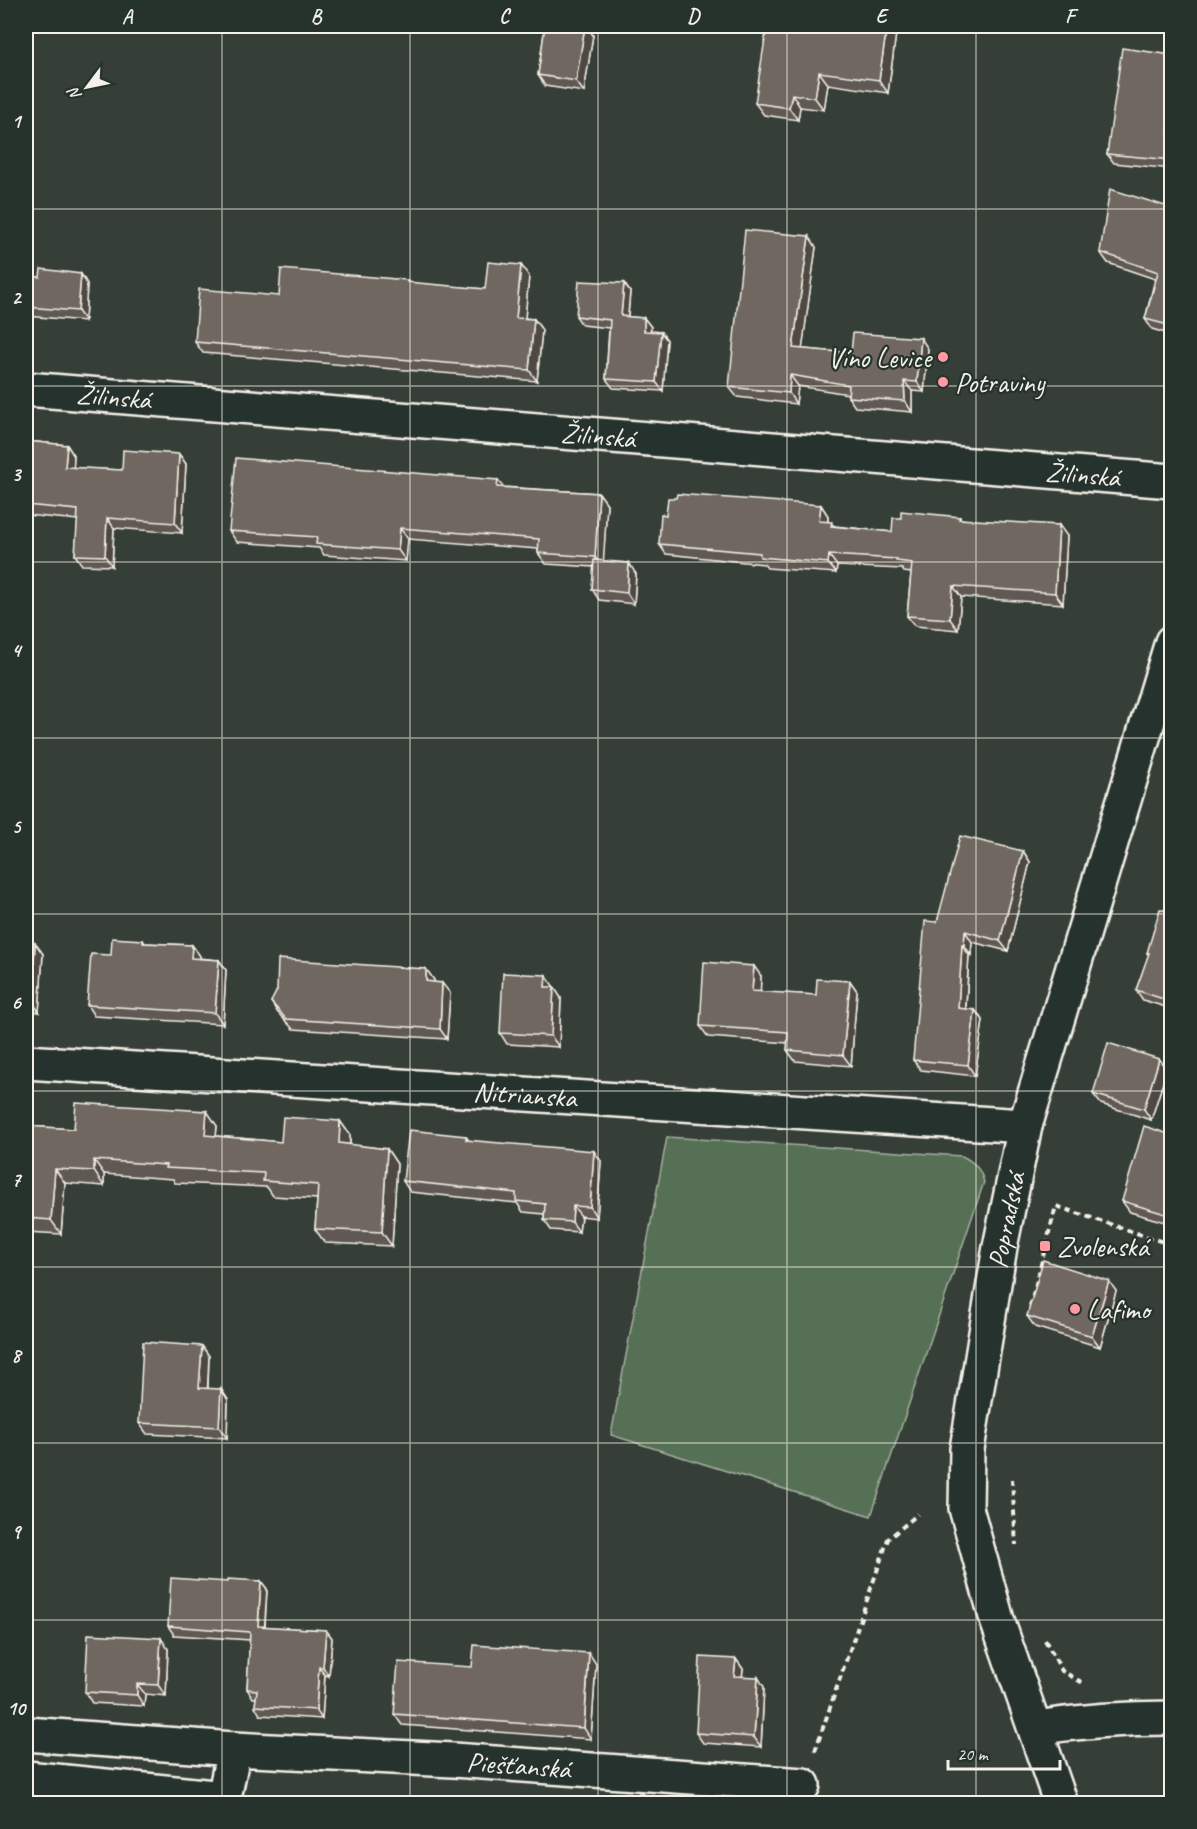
<svg xmlns="http://www.w3.org/2000/svg" width="1197" height="1829" viewBox="0 0 1197 1829" font-family="Caveat,sans-serif">
<style>
.green{fill:#567056;stroke:#a5b09f;stroke-width:1.5}
.lines{fill:none;stroke-linecap:round;stroke-linejoin:round}
.minor-casing{stroke:#f4f1e8;stroke-width:38}
.path{stroke:#f4f1e8;stroke-width:4;stroke-dasharray:6 4.5;stroke-linecap:butt}
.minor{stroke:#26332d;stroke-width:33}
.wall{fill:#605953;stroke:#f4f1e8;stroke-width:1.5}
.shaded-wall{fill:#4e4943;stroke:#f4f1e8;stroke-width:1.5}
.building{fill:#706860;stroke:#f4f1e8;stroke-width:1.5}
.grid{fill:none;stroke:#f4f1e8;stroke-width:1.5;stroke-opacity:0.55}
.poi-dot{fill:#ff9aa2;stroke:#26332d;stroke-width:2}
.labels{text-anchor:middle;stroke-width:4.5;stroke-linejoin:round;paint-order:stroke}
.poi-label{font-size:28px;fill:#f4f1e8;stroke:#26332d;text-anchor:start}
.street-label{font-size:28px;fill:#f4f1e8;stroke:#26332d}
.neatline{fill:none;stroke:#f4f1e8;stroke-width:2}
.grid-label{font-size:20px;text-anchor:middle;font-weight:bold;fill:#f4f1e8}
</style>
<rect width="100%" height="100%" fill="#353e37"/>
<filter id="ink" filterUnits="userSpaceOnUse"><feTurbulence type="fractalNoise" baseFrequency=".0167" numOctaves="2"/><feDisplacementMap in="SourceGraphic" scale="12" xChannelSelector="R" yChannelSelector="G"/><feConvolveMatrix kernelMatrix="1 2 1 2 8 2 1 2 1" color-interpolation-filters="sRGB"/></filter>
<g filter="url(#ink)">
<!-- green -->
<path class="green" d="M 667,1137 L 962,1156 C 974,1162 980,1168 984,1182 L 871,1516 L 611,1435 Z"/>
<g class="lines">
<defs>
<g id="minor">
<path id="s1" d="M 26,389 L 1172,481"/>
<path id="s2" d="M 26,1062 L 1025,1126"/>
<path d="M 1035,1728 C 1081,1721 1126,1718 1172,1718"/>
<polyline points="26,1734 234,1749"/>
<path id="s3" d="M 26,1778 L 224,1798 L 234,1749 L 453,1760 L 803,1785"/>
<path id="s4" d="M 1061,1804 L 997,1620 L 966,1508 L 967,1449 L 1000,1247 L 1025,1126 L 1172,642"/>
</g>
</defs>
<!-- minor casing -->
<use href="#minor" class="minor-casing"/>
<!-- path -->
<g class="path">
<polyline points="1030,1307 1056,1206 1172,1245"/>
<polyline points="1012,1479 1016,1545"/>
<polyline points="1045,1640 1062,1671 1085,1684"/>
<polyline points="815,1751 888,1539 918,1514"/>
</g>
<!-- minor -->
<use href="#minor" class="minor"/>
</g>
<!-- wall -->
<g class="wall">
<polygon points="545,26 586,26 593,35 584,92 545,86 538,75"/>
<polygon points="897,26 888,93 828,84 824,110 800,107 798,120 764,115 755,103"/>
<polygon points="1034,26 1052,26 1051,28"/>
<polygon points="1172,55 1172,169 1114,163 1107,154"/>
<polygon points="1172,208 1172,335 1152,329 1145,319 1155,279 1108,263 1100,252"/>
<polygon points="816,247 802,349 851,353 928,349 924,392 912,391 912,412 855,407 848,397 848,394 798,386 796,404 737,397 729,387"/>
<polygon points="521,265 529,276 525,318 534,319 542,330 537,381 203,353 195,342 279,296 407,280 409,283 485,289"/>
<polygon points="81,274 87,284 85,321 26,316 26,276 40,277"/>
<polygon points="624,283 630,292 628,317 644,318 651,327 650,331 661,332 667,340 663,391 613,388 606,379 609,328 582,325 576,316"/>
<polygon points="26,441 67,445 74,456 73,468 122,470 179,454 186,464 182,533 114,528 112,566 82,565 75,555 78,520 26,515"/>
<polygon points="498,480 503,487 599,493 607,504 603,561 636,574 634,604 599,600 592,589 594,567 546,564 538,553 538,549 408,539 406,561 324,555 319,548 237,542 229,531"/>
<polygon points="821,505 828,516 828,522 835,526 892,532 901,518 960,517 961,519 1067,536 1063,604 961,597 958,630 915,626 907,616 911,573 904,572 902,569 837,566 836,573 767,568 764,564 666,554 659,544 666,515"/>
<polygon points="1023,851 1030,862 1008,951 972,942 971,955 969,955 966,1009 975,1010 983,1020 975,1076 921,1070 913,1060 937,922"/>
<polygon points="1172,912 1172,1009 1143,1000 1136,990 1149,955 1147,953"/>
<polygon points="143,940 145,943 192,945 200,956 199,958 219,960 226,970 223,1024 94,1016 87,1005 111,955"/>
<polygon points="26,942 35,943 43,954 39,1012 26,1011"/>
<polygon points="426,969 434,980 433,982 450,993 447,1039 293,1029 278,1013 271,1002"/>
<polygon points="761,976 760,992 816,995 850,981 857,991 851,1066 795,1061 787,1050 788,1043 708,1037 700,1026"/>
<polygon points="553,986 561,998 559,1047 507,1044 500,1033"/>
<polygon points="1159,1059 1167,1070 1151,1120 1101,1104 1093,1094"/>
<polygon points="340,1121 350,1135 350,1145 387,1149 397,1164 392,1246 325,1243 315,1229 317,1199 273,1196 267,1187 175,1183 173,1179 104,1174 104,1186 65,1183 61,1234 26,1232 26,1126 74,1129 217,1126 216,1136 281,1142"/>
<polygon points="1172,1135 1172,1224 1130,1212 1122,1201"/>
<polygon points="466,1136 469,1141 601,1161 597,1218 581,1216 579,1232 551,1230 544,1220 544,1214 523,1212 517,1203 410,1192 403,1181"/>
<polygon points="1116,1291 1100,1347 1035,1327 1027,1316"/>
<polygon points="202,1346 209,1356 208,1389 221,1389 228,1400 227,1438 147,1434 139,1423"/>
<polygon points="261,1581 267,1589 265,1627 326,1630 332,1638 329,1676 325,1675 322,1719 260,1715 255,1706 256,1698 253,1698 247,1689 250,1640 174,1635 168,1626 228,1582"/>
<polygon points="168,1649 166,1696 145,1694 144,1706 92,1703 85,1692"/>
<polygon points="736,1659 743,1669 742,1677 764,1687 761,1747 703,1743 696,1733"/>
<polygon points="596,1664 591,1739 402,1725 394,1714 472,1667"/>
</g>
<!-- shaded-wall -->
<g class="shaded-wall">
<polygon points="585,26 586,26 593,35 584,92 576,81"/>
<polygon points="887,26 897,26 888,93 879,80"/>
<polygon points="819,72 828,84 824,110 815,98"/>
<polygon points="792,94 800,107 798,120 789,108"/>
<polygon points="1172,109 1172,139 1168,134"/>
<polygon points="809,236 816,247 801,358 793,348"/>
<polygon points="521,265 529,276 524,328 516,318"/>
<polygon points="81,274 87,284 85,321 78,311"/>
<polygon points="624,283 630,292 627,325 621,316"/>
<polygon points="644,318 651,327 650,340 644,331"/>
<polygon points="534,319 542,330 537,381 529,370"/>
<polygon points="661,332 667,340 663,391 656,382"/>
<polygon points="921,338 928,349 924,392 917,382"/>
<polygon points="790,375 798,386 796,404 789,393"/>
<polygon points="904,381 912,391 912,412 905,401"/>
<polygon points="67,445 74,456 73,477 65,467"/>
<polygon points="179,454 186,464 182,533 175,523"/>
<polygon points="498,480 506,490 497,487"/>
<polygon points="599,493 607,504 603,568 595,557"/>
<polygon points="821,505 828,516 827,532 819,521"/>
<polygon points="107,518 114,528 112,566 105,556"/>
<polygon points="1059,525 1067,536 1063,604 1055,593"/>
<polygon points="400,528 408,539 406,561 398,550"/>
<polygon points="829,555 837,566 836,573 828,563"/>
<polygon points="629,563 636,574 634,604 627,593"/>
<polygon points="953,586 961,597 958,630 950,619"/>
<polygon points="1023,851 1030,862 1008,951 1000,941"/>
<polygon points="965,931 972,942 971,955 964,945"/>
<polygon points="35,943 43,954 39,1012 32,1001"/>
<polygon points="192,945 200,956 199,969 191,958"/>
<polygon points="962,945 969,955 965,1019 958,1008"/>
<polygon points="219,960 226,970 223,1024 215,1013"/>
<polygon points="754,966 761,976 760,1002 752,991"/>
<polygon points="426,969 434,980 433,992 426,981"/>
<polygon points="546,975 553,986 552,998 545,987"/>
<polygon points="850,981 857,991 851,1066 843,1055"/>
<polygon points="442,983 450,993 447,1039 440,1029"/>
<polygon points="554,987 561,998 559,1047 551,1036"/>
<polygon points="975,1010 983,1020 975,1076 968,1065"/>
<polygon points="1159,1059 1167,1070 1151,1120 1144,1109"/>
<polygon points="207,1111 217,1126 215,1149 205,1135"/>
<polygon points="340,1121 350,1135 349,1158 339,1143"/>
<polygon points="387,1149 397,1164 392,1246 382,1232"/>
<polygon points="594,1151 601,1161 597,1218 590,1207"/>
<polygon points="94,1160 104,1174 104,1186 94,1171"/>
<polygon points="55,1169 65,1183 61,1234 51,1220"/>
<polygon points="573,1206 581,1216 579,1232 572,1222"/>
<polygon points="1109,1281 1116,1291 1100,1347 1092,1336"/>
<polygon points="202,1346 209,1356 207,1399 199,1388"/>
<polygon points="221,1389 228,1400 227,1438 219,1427"/>
<polygon points="261,1581 267,1589 264,1635 258,1626"/>
<polygon points="326,1630 332,1638 329,1676 323,1667"/>
<polygon points="161,1638 168,1649 166,1696 158,1685"/>
<polygon points="589,1653 596,1664 591,1739 584,1728"/>
<polygon points="736,1659 743,1669 741,1686 734,1676"/>
<polygon points="319,1667 325,1675 322,1719 316,1710"/>
<polygon points="758,1677 764,1687 761,1747 754,1737"/>
<polygon points="137,1684 145,1694 144,1706 137,1695"/>
</g>
<!-- building -->
<g class="building">
<polygon points="545,26 585,26 576,81 538,75"/>
<polygon points="767,26 887,26 879,80 819,72 815,98 792,94 789,108 755,103"/>
<polygon points="1122,48 1172,55 1172,109 1168,134 1172,134 1172,160 1107,154"/>
<polygon points="1110,189 1172,208 1172,326 1145,319 1158,272 1100,252"/>
<polygon points="745,230 809,236 793,348 851,353 853,333 921,338 917,382 904,381 905,401 848,397 849,385 790,375 789,393 729,387"/>
<polygon points="488,262 521,265 516,318 534,319 529,370 195,342 199,289 279,296 281,269 407,280 407,282 485,289"/>
<polygon points="41,269 81,274 78,311 26,307 26,276 40,277"/>
<polygon points="579,281 624,283 621,316 644,318 644,331 661,332 656,382 606,379 610,320 576,316"/>
<polygon points="26,441 67,445 65,467 122,470 123,450 179,454 175,523 107,518 105,556 75,555 78,510 26,505"/>
<polygon points="236,458 498,480 497,487 599,493 595,557 538,553 539,539 400,528 398,550 316,544 317,537 229,531"/>
<polygon points="677,494 821,505 819,521 832,522 831,526 892,532 893,518 901,518 901,511 960,517 959,519 1059,525 1055,593 953,586 950,619 907,616 912,563 896,561 897,559 829,555 828,563 760,557 760,553 659,544 661,514 666,515 668,498 676,498"/>
<polygon points="594,560 629,563 627,593 592,589"/>
<polygon points="960,836 1023,851 1000,941 965,931 964,945 962,945 958,1008 975,1010 968,1065 913,1060 925,921 937,922"/>
<polygon points="1160,909 1172,912 1172,1002 1136,990 1149,953 1147,953"/>
<polygon points="112,938 143,940 143,943 192,945 191,958 219,960 215,1013 87,1005 91,954 111,955"/>
<polygon points="26,942 35,943 32,1001 26,1001"/>
<polygon points="278,959 426,969 426,981 442,983 440,1029 286,1019 271,1002 277,990"/>
<polygon points="704,962 754,966 752,991 816,995 817,979 850,981 843,1055 787,1050 788,1032 700,1026"/>
<polygon points="503,973 546,975 545,987 554,987 551,1036 500,1033"/>
<polygon points="1108,1043 1159,1059 1144,1109 1093,1094"/>
<polygon points="76,1103 207,1111 205,1135 281,1142 283,1117 340,1121 339,1143 387,1149 382,1232 315,1229 318,1185 263,1181 264,1173 165,1168 166,1165 94,1160 94,1171 55,1169 51,1220 26,1218 26,1126 74,1129"/>
<polygon points="1144,1126 1172,1135 1172,1216 1122,1201"/>
<polygon points="409,1130 466,1136 466,1140 594,1151 590,1207 573,1206 572,1222 544,1220 545,1204 516,1201 516,1193 403,1181"/>
<polygon points="1043,1260 1109,1281 1092,1336 1027,1316"/>
<polygon points="143,1342 202,1346 199,1388 221,1389 219,1427 139,1423"/>
<polygon points="171,1578 228,1582 228,1579 261,1581 258,1626 326,1630 323,1667 319,1667 316,1710 255,1706 257,1690 247,1689 250,1632 168,1626"/>
<polygon points="88,1634 161,1638 158,1685 137,1684 137,1695 85,1692"/>
<polygon points="474,1645 589,1653 584,1728 394,1714 398,1662 472,1667"/>
<polygon points="700,1657 736,1659 734,1676 758,1677 754,1737 696,1733"/>
<polygon points="639,1793 676,1803 636,1803"/>
</g>
</g>
<!-- grid -->
<path class="grid" d="M 222,26 L 222,1804M 410,26 L 410,1804M 598,26 L 598,1804M 787,26 L 787,1804M 976,26 L 976,1804M 26,209 L 1172,209M 26,386 L 1172,386M 26,562 L 1172,562M 26,738 L 1172,738M 26,914 L 1172,914M 26,1091 L 1172,1091M 26,1267 L 1172,1267M 26,1443 L 1172,1443M 26,1620 L 1172,1620"/>
<!-- markers -->
<g class="poi-dot">
<circle cx="943" cy="357" r="6"/>
<circle cx="943" cy="382" r="6"/>
<rect x="1039" y="1240" width="12" height="12" rx="3"/>
<circle cx="1075" cy="1309" r="6"/>
</g>
<g class="labels">
<!-- poi labels -->
<g class="poi-label">
<text x="931" y="367" text-anchor="end">Víno Levice</text>
<text x="955" y="392">Potraviny</text>
<text x="1057" y="1256">Zvolenská</text>
<text x="1087" y="1319">Lafimo</text>
</g>
<!-- street labels -->
<g class="street-label">
<text dy="10" stroke="none"><textPath href="#s1" startOffset="88">Žilinská</textPath></text>
<text dy="10" stroke="none"><textPath href="#s1" startOffset="574">Žilinská</textPath></text>
<text dy="10" stroke="none"><textPath href="#s1" startOffset="1060">Žilinská</textPath></text>
<text dy="10" stroke="none"><textPath href="#s2" startOffset="500">Nitrianska</textPath></text>
<text dy="10" stroke="none"><textPath href="#s4" startOffset="602">Popradská</textPath></text>
<text dy="10" stroke="none"><textPath href="#s3" startOffset="534">Piešťanská</textPath></text>
</g>
</g>
<!-- margin -->
<rect width="1197" height="1829" fill="none" stroke="#26332d" stroke-width="66"/>
<!-- north arrow -->
<g transform="translate(87 87) rotate(238)" stroke="#26332d" stroke-width="4.5" paint-order="stroke">
<path d="M0-4.5L10 22L0 15L-10 22Z" fill="#f4f1e8"/>
<text y="-9" font-size="16" font-weight="bold" text-anchor="middle" fill="#f4f1e8">N</text>
</g>
<!-- scale -->
<path d="M948 1760v9h112v-9" fill="none" stroke="#f4f1e8" stroke-width="3"/>
<text x="957" y="1760" font-size="18" fill="#f4f1e8" stroke="#26332d" stroke-width="4.5" paint-order="stroke">20 m</text>
<rect x="33" y="33" width="1131" height="1763" class="neatline"/>
<g class="grid-label">
<text x="127" y="23">A</text>
<text x="316" y="23">B</text>
<text x="504" y="23">C</text>
<text x="693" y="23">D</text>
<text x="881" y="23">E</text>
<text x="1070" y="23">F</text>
<text x="16" y="128">1</text>
<text x="16" y="304">2</text>
<text x="16" y="481">3</text>
<text x="16" y="657">4</text>
<text x="16" y="833">5</text>
<text x="16" y="1009">6</text>
<text x="16" y="1186">7</text>
<text x="16" y="1362">8</text>
<text x="16" y="1538">9</text>
<text x="16" y="1715">10</text>
</g>
</svg>
